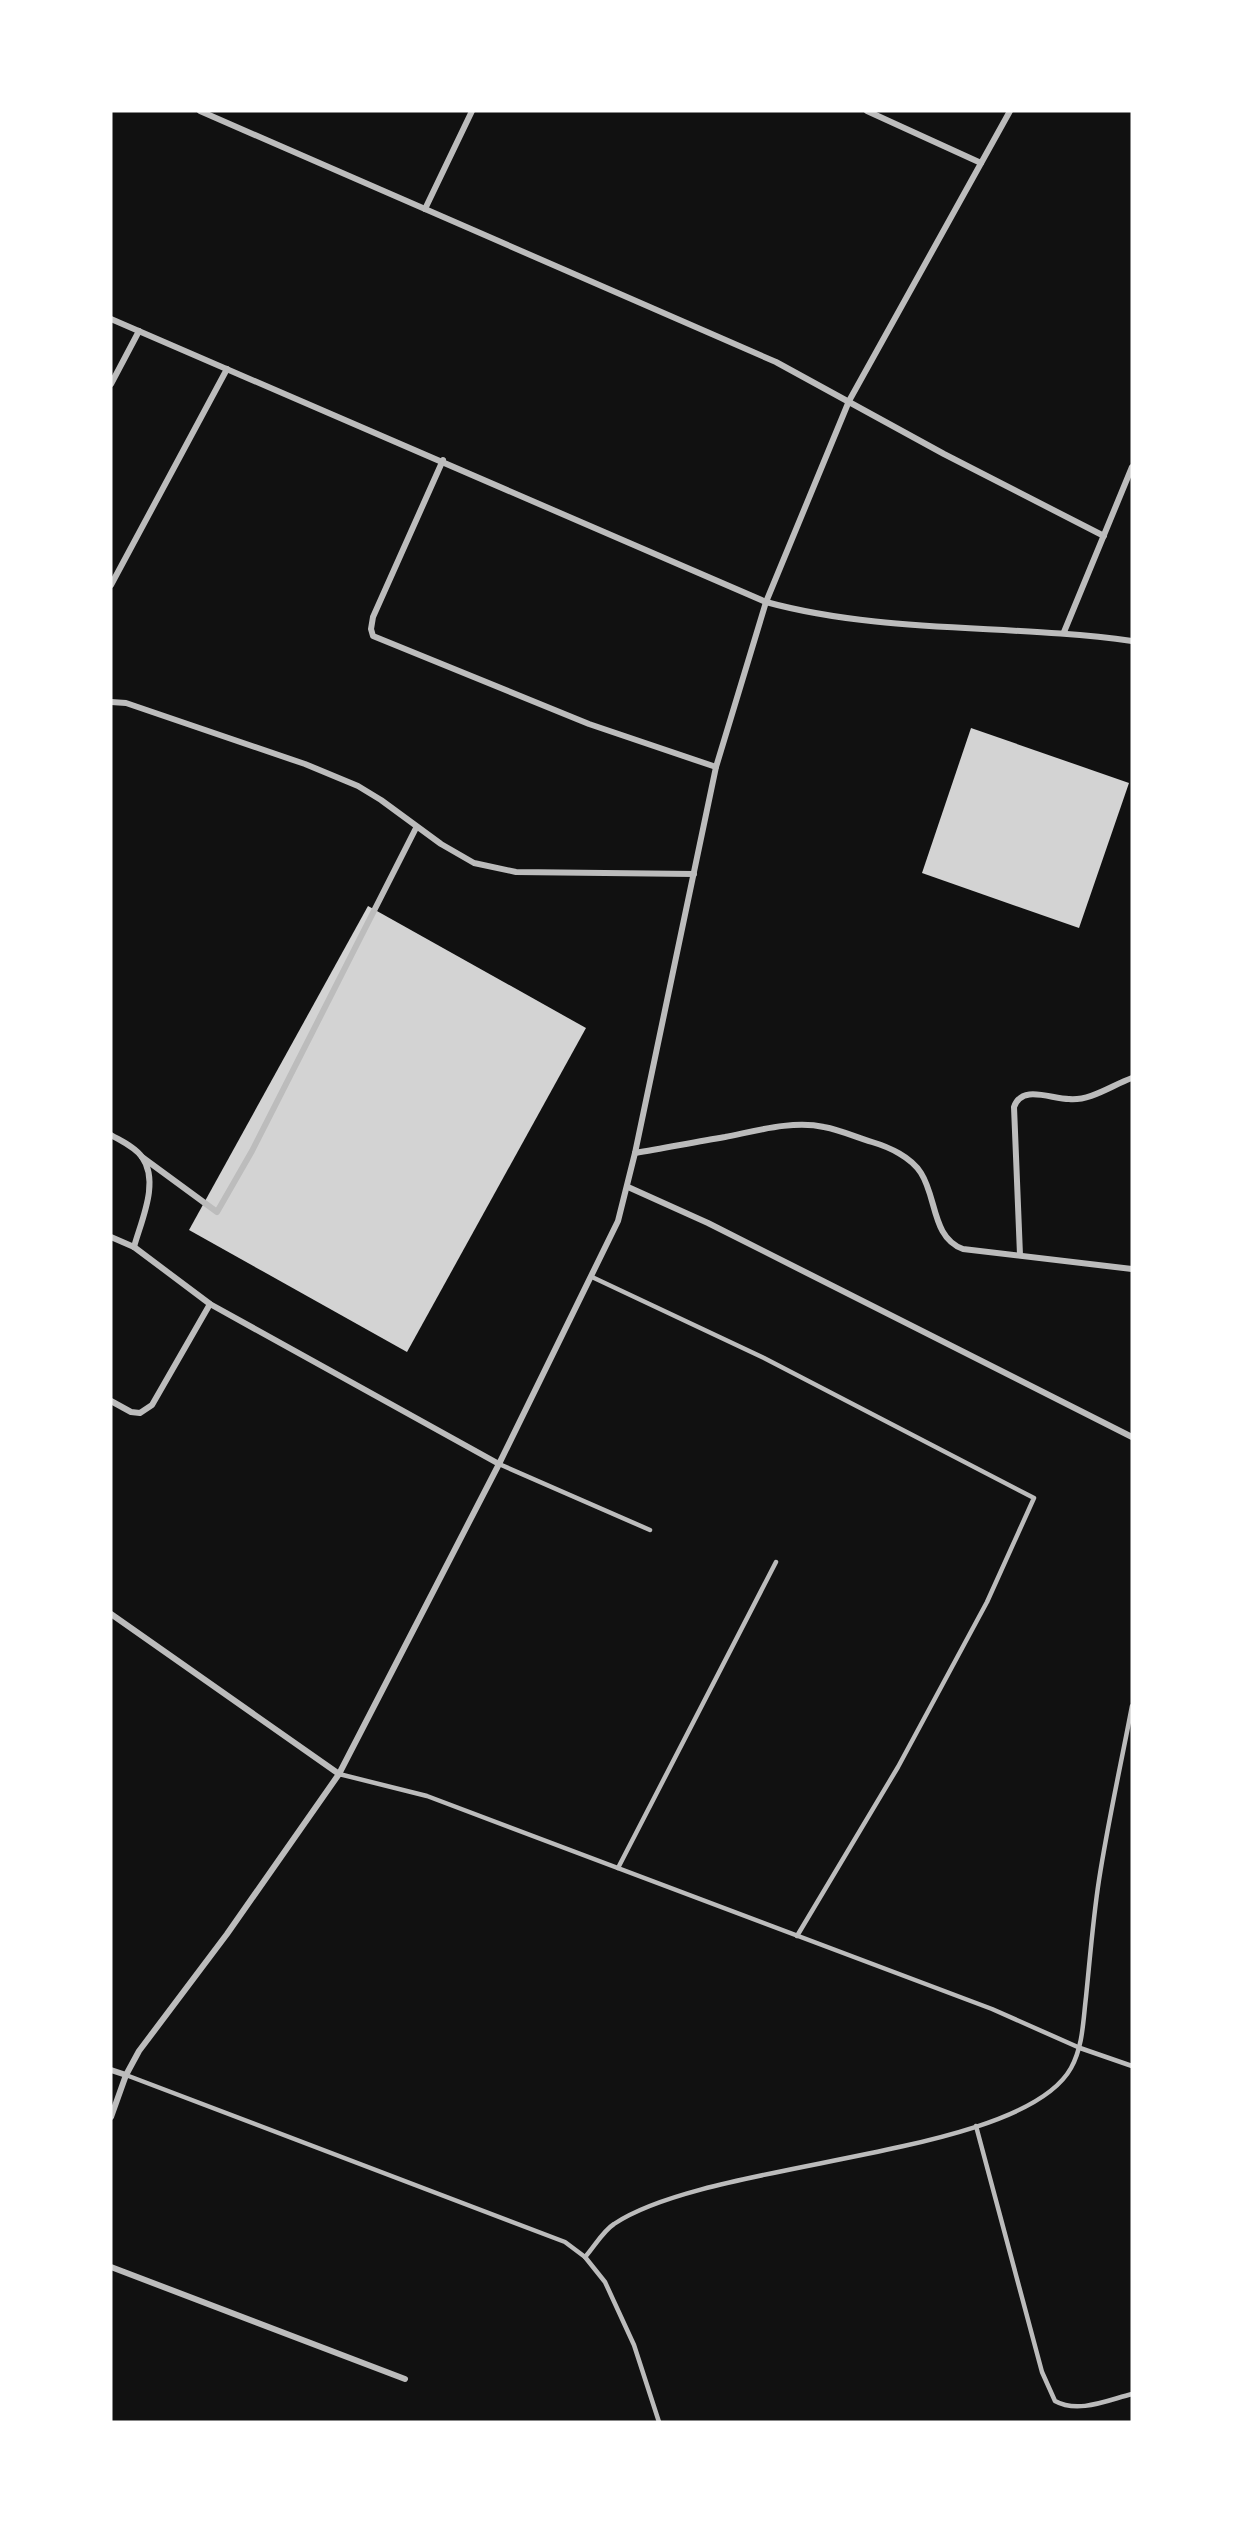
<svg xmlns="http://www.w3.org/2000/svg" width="1243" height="2533" viewBox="0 0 1243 2533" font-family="'PT Sans',sans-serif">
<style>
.building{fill:#d3d3d3}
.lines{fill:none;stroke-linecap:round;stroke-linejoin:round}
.service{stroke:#bcbcbc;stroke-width:4.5}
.minor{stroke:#bcbcbc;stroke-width:6}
</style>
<rect width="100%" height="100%" fill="#111"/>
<!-- building -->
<g class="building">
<polygon points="971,728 1129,783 1079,928 922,873"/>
<polygon points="368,906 586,1028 407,1352 189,1230"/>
</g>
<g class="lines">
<!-- service -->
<g class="service">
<polyline points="592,1277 764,1358 1034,1498 987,1602 898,1767 797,1936"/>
<polyline points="499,1464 650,1530"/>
<polyline points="339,1774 427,1796 992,2009 1080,2048 1132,2066"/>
<polyline points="618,1868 776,1562"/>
<polyline points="126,2075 565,2242 585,2257 605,2282 634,2345 659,2422"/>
<path d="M 976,2126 L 1042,2372 L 1055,2401 C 1078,2414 1108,2400 1132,2394"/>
<path d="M 585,2257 C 594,2247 603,2231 614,2224 C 711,2159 1021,2158 1071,2068 C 1083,2046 1083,2022 1086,1997 C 1090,1958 1093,1919 1099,1880 C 1108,1822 1121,1764 1132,1706"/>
</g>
<!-- minor -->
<g class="minor">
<polyline points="200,111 776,362 944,454 1104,536"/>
<polyline points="867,111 981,163"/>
<polyline points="425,209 472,111"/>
<path d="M 111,319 L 766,602 C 883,634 1011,624 1132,641"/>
<polyline points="111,384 139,331"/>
<polyline points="443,460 373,617 371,629 373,636 589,724 716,767"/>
<polyline points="111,585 227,369"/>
<polyline points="1064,632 1132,467"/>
<polyline points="111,702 126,703 305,764 358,786 381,800 441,844 474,863 516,872 694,874"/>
<path d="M 111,1135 C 121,1141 135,1147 142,1157 C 160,1182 141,1221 134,1247"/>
<path d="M 635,1153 C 665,1148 695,1142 725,1137 C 756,1131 793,1120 824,1127 C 840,1130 856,1137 872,1142 C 889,1147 911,1157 921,1173 C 937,1198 932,1238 963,1249 L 1132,1269"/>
<polyline points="142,1157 217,1212 252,1151 416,828"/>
<polyline points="628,1187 708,1223 1132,1437"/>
<polyline points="111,1237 134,1247 210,1304 499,1464"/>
<path d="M 1020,1255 L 1014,1107 C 1022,1084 1051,1099 1069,1099 C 1091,1101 1112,1085 1132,1078"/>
<polyline points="111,1401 131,1412 140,1413 152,1405 210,1304"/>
<polyline points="111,1614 339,1774"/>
<polyline points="111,2070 126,2075"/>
<polyline points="111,2117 126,2075 139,2051 227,1934 339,1774 499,1464 618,1221 635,1153 716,767 766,602 849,401 1010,111"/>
<polyline points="111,2267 405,2379"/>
</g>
</g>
<!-- border -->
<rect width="1243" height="2533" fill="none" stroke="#ffffff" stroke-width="225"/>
</svg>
